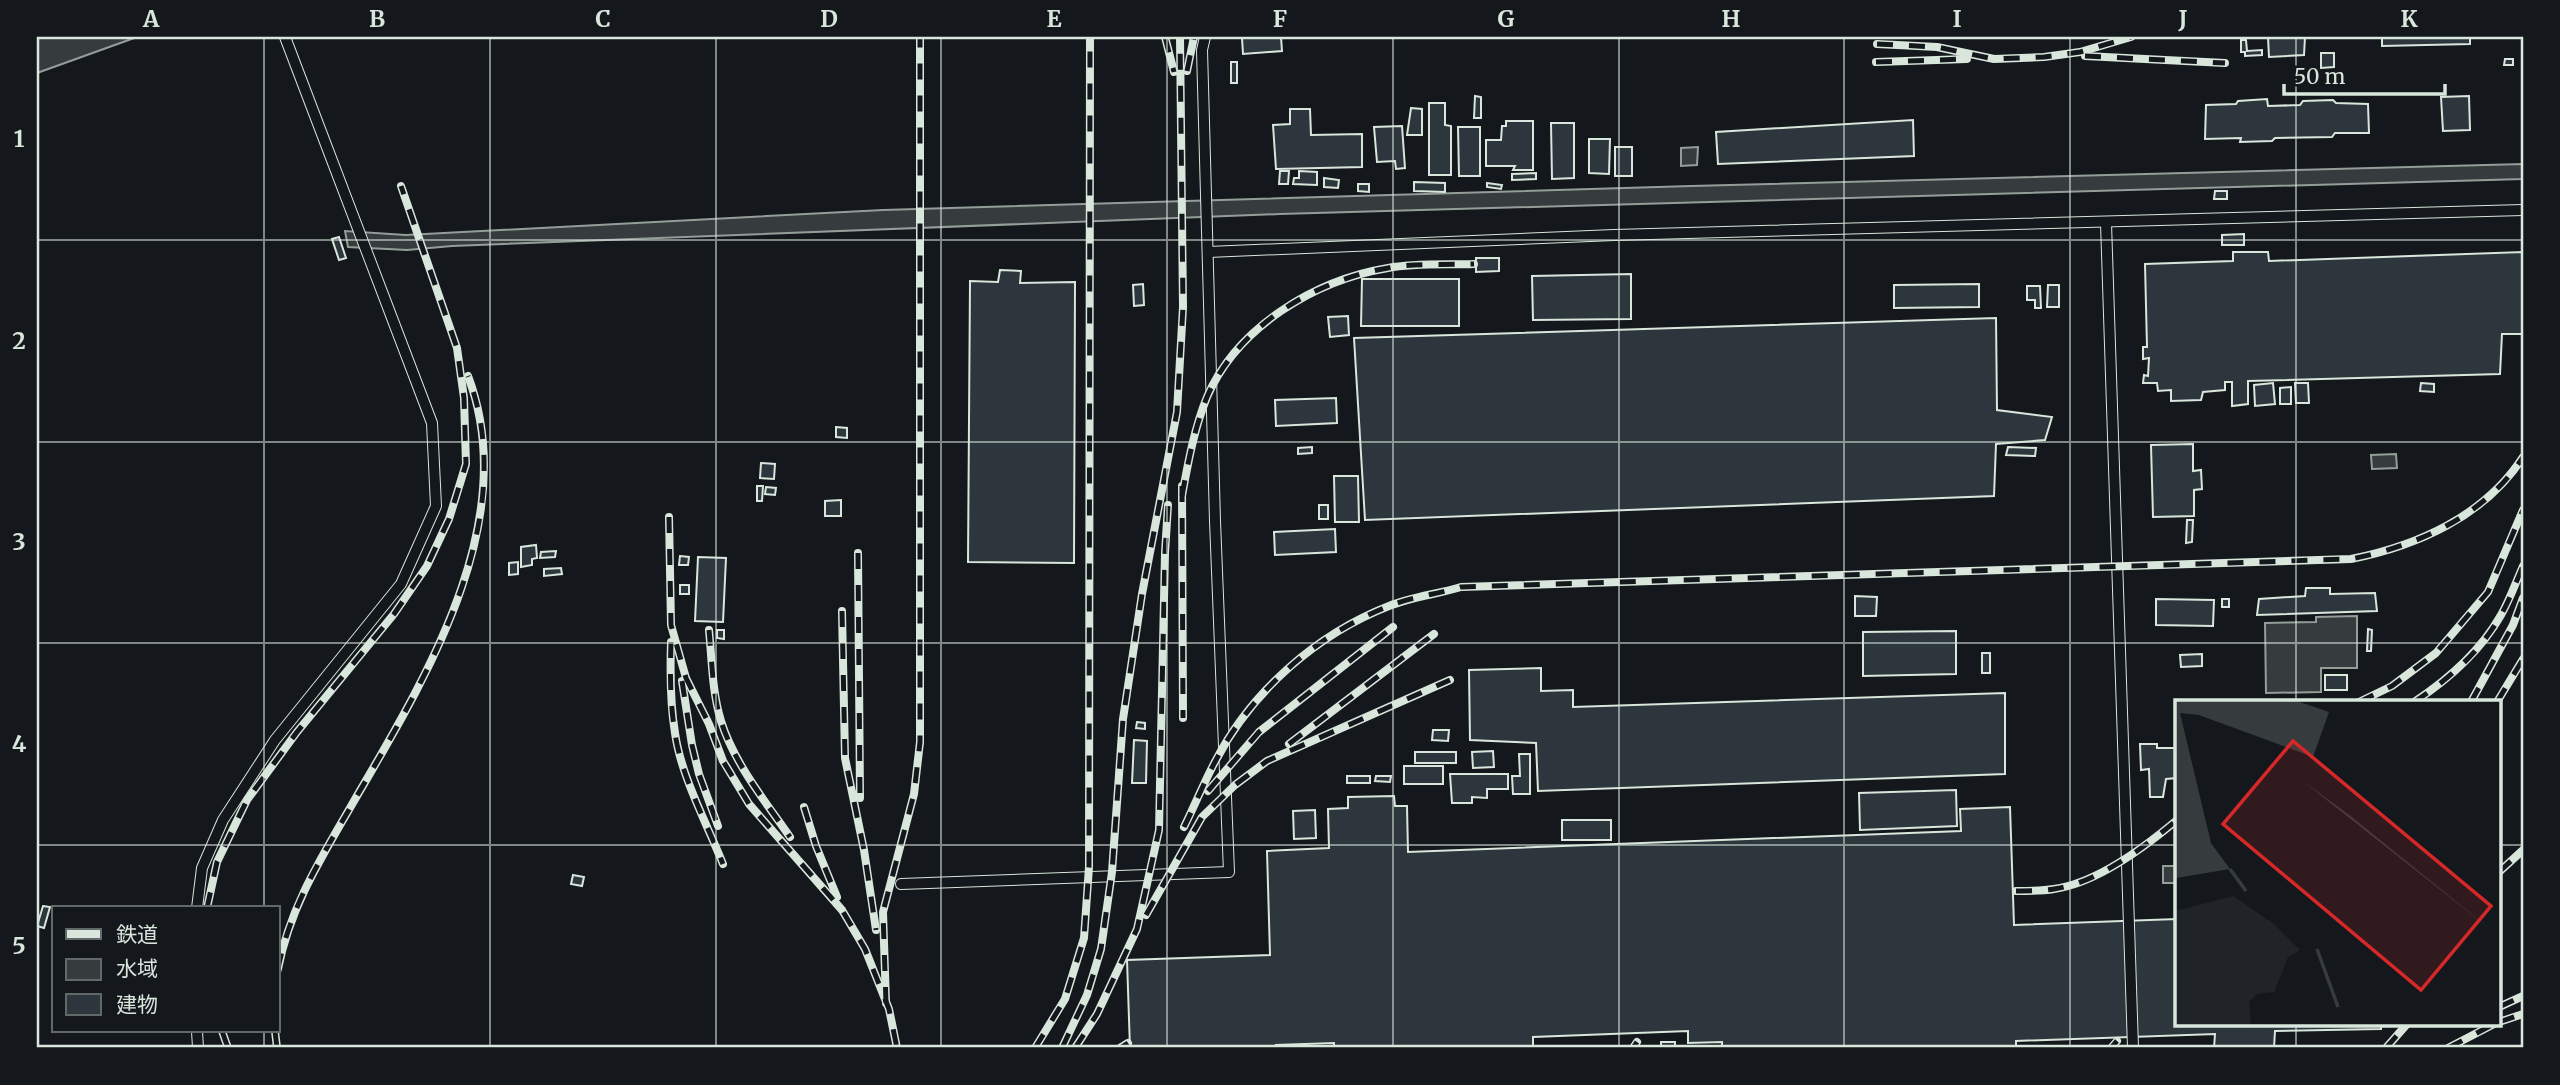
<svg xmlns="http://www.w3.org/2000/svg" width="2560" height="1085" viewBox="0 0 2560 1085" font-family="Merriweather,'Noto Sans JP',serif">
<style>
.water{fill:#363b3e;stroke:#939e99;stroke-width:2}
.building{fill:#2c363c;stroke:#d8e6dc;stroke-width:2}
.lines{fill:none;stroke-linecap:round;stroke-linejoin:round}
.lane-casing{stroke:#d8e6dc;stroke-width:12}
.lane{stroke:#14181c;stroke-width:10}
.rail-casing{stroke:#d8e6dc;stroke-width:8}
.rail{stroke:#14181c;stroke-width:5;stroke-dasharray:16;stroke-linecap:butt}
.grid{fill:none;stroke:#d8e6dc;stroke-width:2;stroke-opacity:0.55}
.inset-river{fill:none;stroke:#363b3e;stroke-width:3.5}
.view{fill:#d62828;fill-opacity:0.15;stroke:#d62828;stroke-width:3.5}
.inset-edge{fill:none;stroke:#d8e6dc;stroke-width:3.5}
.neatline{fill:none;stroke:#d8e6dc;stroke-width:2.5}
.grid-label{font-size:23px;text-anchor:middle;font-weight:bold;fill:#d8e6dc}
</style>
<rect width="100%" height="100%" fill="#14181c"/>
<!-- water -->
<g class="water">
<polygon points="37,37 137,37 37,73"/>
<polygon points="1698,147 1697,165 1681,166 1681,148"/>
<polygon points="2523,164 2523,179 1280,214 452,246 407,250 348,247 345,231 406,235 883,210 1691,186"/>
<polygon points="2396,454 2397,468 2372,469 2371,455"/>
<polygon points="2357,616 2357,668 2321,668 2321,692 2266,693 2265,623 2316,622 2316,617"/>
<rect x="2163" y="866" width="14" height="17"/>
</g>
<!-- building -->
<g class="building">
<polygon points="1281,37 1282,51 1243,54 1242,38"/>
<polygon points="2268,37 2305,37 2304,55 2269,57"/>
<polygon points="2382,37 2470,37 2470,44 2382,46"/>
<polygon points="2241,40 2246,40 2247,51 2262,50 2262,55 2245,56 2245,52 2241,52"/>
<polygon points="2321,53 2334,53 2334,67 2321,68"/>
<polygon points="2505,59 2513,59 2513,65 2504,65"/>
<rect x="1231" y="62" width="6" height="21"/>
<polygon points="1475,96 1481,97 1481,118 1474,118"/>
<polygon points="2469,96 2470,130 2443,131 2441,97"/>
<polygon points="2267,99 2268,106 2300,105 2303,101 2333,100 2336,103 2368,104 2369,133 2335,133 2332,137 2275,138 2272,141 2240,142 2241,138 2205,139 2206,105 2236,104 2238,101"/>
<polygon points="1429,103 1445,103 1445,125 1451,126 1451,175 1429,175"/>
<polygon points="1411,108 1422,109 1422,135 1407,135"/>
<polygon points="1290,109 1310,109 1311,135 1362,134 1362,167 1276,169 1273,125 1290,124"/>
<polygon points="1913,120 1914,156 1718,164 1716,132"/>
<polygon points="1506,121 1533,121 1533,170 1513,170 1515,166 1486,166 1486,140 1501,140 1502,126 1506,126"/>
<polygon points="1551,123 1574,123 1574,178 1552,179"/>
<polygon points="1402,126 1405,168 1396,169 1395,161 1377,162 1374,127"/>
<polygon points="1458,127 1480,127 1480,176 1459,176"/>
<polygon points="1589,139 1610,139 1609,174 1589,173"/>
<rect x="1615" y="147" width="17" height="29"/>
<polygon points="1280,171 1289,171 1288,184 1279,184"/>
<polygon points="1299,171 1317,172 1317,185 1293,184 1294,178 1299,178"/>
<polygon points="1536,173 1536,179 1512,180 1512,174"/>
<polygon points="1324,178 1339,180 1338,188 1324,187"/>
<polygon points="1414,182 1445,183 1445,192 1414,191"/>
<polygon points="1487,183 1502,185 1501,189 1487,187"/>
<polygon points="1358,184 1369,184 1369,192 1358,191"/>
<polygon points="2215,191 2227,191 2227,199 2214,199"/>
<polygon points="2244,234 2244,245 2222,245 2222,235"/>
<polygon points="339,237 346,258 339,260 332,239"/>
<polygon points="2233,252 2268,252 2269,261 2523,252 2523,334 2502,334 2500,374 2248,381 2248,404 2232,406 2232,382 2225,382 2225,390 2203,392 2201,400 2171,401 2171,390 2158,391 2157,383 2143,383 2144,375 2148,376 2149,358 2143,359 2143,347 2147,347 2145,264 2233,261"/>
<polygon points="1476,258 1499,258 1499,271 1476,272"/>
<polygon points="1000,270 1021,271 1020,283 1075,282 1074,563 968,562 970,281 998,282"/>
<polygon points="1631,274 1631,319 1533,320 1532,276"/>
<polygon points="1362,279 1459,279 1459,326 1361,326"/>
<polygon points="1143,284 1144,305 1134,306 1133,285"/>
<polygon points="1979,284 1979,307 1894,308 1894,285"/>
<polygon points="2048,285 2059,285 2059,307 2047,307"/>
<polygon points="2027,286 2040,286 2041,308 2035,308 2035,300 2027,300"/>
<polygon points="1348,316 1349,335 1330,337 1328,317"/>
<polygon points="1996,318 1997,410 2052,417 2045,440 1996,444 1994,496 1365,520 1354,338"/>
<polygon points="2273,383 2275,404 2255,406 2254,385"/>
<polygon points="2295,383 2308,383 2309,403 2296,403"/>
<polygon points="2421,383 2434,384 2434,392 2420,391"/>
<polygon points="2291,387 2291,404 2280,404 2280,388"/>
<polygon points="1336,398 1337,423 1276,426 1275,400"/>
<polygon points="836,427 847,428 847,438 836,437"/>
<polygon points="2193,444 2193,471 2201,470 2202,489 2194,490 2194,516 2153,517 2151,445"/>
<polygon points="1312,447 1312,453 1298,454 1298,448"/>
<polygon points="2008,447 2036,448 2035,456 2006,455"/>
<polygon points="761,463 775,464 774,479 760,478"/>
<polygon points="1334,476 1358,476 1359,522 1335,522"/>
<polygon points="757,486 763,486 762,501 757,501"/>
<polygon points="766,487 776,488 775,495 765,494"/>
<polygon points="841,500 841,516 825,516 825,501"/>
<rect x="1319" y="505" width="9" height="14"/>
<polygon points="2187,520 2193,520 2192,542 2186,543"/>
<polygon points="1335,529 1336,552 1275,555 1274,532"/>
<polygon points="536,545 537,558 532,559 532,565 521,567 521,547"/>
<polygon points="556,551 555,557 540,558 541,552"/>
<polygon points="680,556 689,557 688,565 679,565"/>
<polygon points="698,557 726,558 723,622 695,621"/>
<polygon points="518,562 518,574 509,575 509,563"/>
<polygon points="561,568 562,574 544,576 544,569"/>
<rect x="680" y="585" width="9" height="9"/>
<polygon points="2306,588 2330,588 2330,594 2375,593 2377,611 2257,615 2259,599 2305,596"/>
<polygon points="1855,596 1877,597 1876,616 1855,616"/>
<polygon points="2156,599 2214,600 2213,626 2156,625"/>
<rect x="2222" y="599" width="7" height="8"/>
<polygon points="2368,629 2372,630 2371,651 2367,651"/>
<polygon points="717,630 724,630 724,639 717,638"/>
<polygon points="1956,631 1956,674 1863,676 1863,632"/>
<rect x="1982" y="653" width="8" height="20"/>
<polygon points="2202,654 2202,666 2181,667 2180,655"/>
<polygon points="1541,668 1541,691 1573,690 1573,707 2005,693 2005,774 1538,791 1536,743 1470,740 1469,670"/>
<rect x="2325" y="675" width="22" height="15"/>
<polygon points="1137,722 1145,723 1145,729 1136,728"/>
<polygon points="1433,730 1449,730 1448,741 1432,740"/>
<polygon points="1134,740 1147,741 1146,783 1132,783"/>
<polygon points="2140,744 2157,744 2157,748 2177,748 2177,778 2166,779 2163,797 2150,797 2149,769 2141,770"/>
<polygon points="1493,751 1494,767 1473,768 1472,752"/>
<rect x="1415" y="752" width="41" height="11"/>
<polygon points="1519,754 1530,754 1530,794 1513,794 1512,776 1520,776"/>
<rect x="1404" y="766" width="39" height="18"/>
<polygon points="1450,774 1508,774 1508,789 1487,789 1487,798 1472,797 1472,803 1452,803"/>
<rect x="1347" y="776" width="23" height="7"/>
<polygon points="1376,776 1391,776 1390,782 1375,781"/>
<polygon points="1956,790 1957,826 1860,830 1859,793"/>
<polygon points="1394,796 1395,806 1407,806 1408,852 1961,831 1960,809 2010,807 2014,925 2177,919 2177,1024 2381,1024 2381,1029 2275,1031 2274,1048 2214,1048 2215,1034 2016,1041 2016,1048 1722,1048 1722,1042 1688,1043 1688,1031 1533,1037 1533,1048 1334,1048 1334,1043 1276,1045 1277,1048 1130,1048 1127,960 1270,955 1267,851 1329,848 1328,809 1348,808 1348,797"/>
<polygon points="1315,810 1316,838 1294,839 1293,811"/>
<rect x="1562" y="820" width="49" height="20"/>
<polygon points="573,875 584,877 582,886 571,884"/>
<polygon points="43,906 50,907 44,928 37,926"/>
<rect x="1661" y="1042" width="14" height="6"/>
</g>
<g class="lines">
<defs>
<g id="lane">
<polyline points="2106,223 2133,1048"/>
<polyline points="1208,252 1614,235 2523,210"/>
<polyline points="901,884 1229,872 1215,521 1202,50 1205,37"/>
<polyline points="197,908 202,868 223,820 275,740 401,584 436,506 432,423 285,37"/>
<polyline points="197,1031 198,1048"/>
</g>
</defs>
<!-- lane casing -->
<use href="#lane" class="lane-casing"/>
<!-- lane -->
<use href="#lane" class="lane"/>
<defs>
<g id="rail">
<polyline points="1165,37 1174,72"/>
<polyline points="1877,44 1937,47 1994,59 2044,57 2080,52 2131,37"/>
<polyline points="2085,56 2225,63"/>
<polyline points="1876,62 1967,59"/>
<polyline points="1187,71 1194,37"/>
<polyline points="1182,486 1183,718"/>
<path d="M 1182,496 C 1188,463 1194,429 1207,397 C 1237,327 1315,280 1388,268 C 1415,263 1446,265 1474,264"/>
<polyline points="669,517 671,625 686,678 709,724 723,761 749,804 842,910 865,949 889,1009 897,1048"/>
<polyline points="858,553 860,798"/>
<polyline points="842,611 845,758 864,850 876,930"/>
<path d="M 709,630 C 712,660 712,692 721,721 C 734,763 765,801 790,837"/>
<path d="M 671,642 C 670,673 670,703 675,733 C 681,776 707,824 723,864"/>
<polyline points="682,681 692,745 699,774 718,826"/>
<polyline points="2359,702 2392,686 2436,653 2488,592 2523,510"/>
<path d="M 2414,702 C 2449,679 2480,652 2501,615 C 2510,599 2516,582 2523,566"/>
<polyline points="2471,702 2513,625 2523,598"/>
<polyline points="2497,702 2523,659"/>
<polyline points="1289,744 1434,634"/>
<polyline points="1208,791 1259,732 1393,627"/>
<polyline points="804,807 816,846 837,897"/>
<path d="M 1184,827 C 1195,805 1204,782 1216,760 C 1252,691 1317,634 1389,606 C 1411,597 1438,594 1461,587 L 2351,559 C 2417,546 2485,516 2523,457"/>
<polyline points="2499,872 2523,850"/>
<path d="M 2016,891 C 2029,891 2042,891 2054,889 C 2097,883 2145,847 2177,820"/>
<polyline points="207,908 217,862 247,800 297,732 394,614 427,566 449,519 466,464 464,398 457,348 401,186"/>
<polyline points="1146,915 1202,817 1235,785 1267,761 1450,680"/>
<path d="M 278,969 C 290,906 323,855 354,801 C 425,679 523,521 468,376"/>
<polyline points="886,1003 883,912 914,794 920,742 920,37"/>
<polyline points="2499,1007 2523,996"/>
<polyline points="2499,1022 2523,1014"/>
<polyline points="222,1031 228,1048"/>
<polyline points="275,1031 277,1048"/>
<polyline points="1035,1048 1065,999 1084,938 1089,867 1090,37"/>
<polyline points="1062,1048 1087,995 1101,949 1112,872 1123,719 1142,594 1177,412 1183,307 1180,37"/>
<polyline points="1075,1048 1097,1014 1137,929 1159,830 1165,553 1168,505"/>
<polyline points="1120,1048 1128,1043"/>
<polyline points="1633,1048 1637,1042"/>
<polyline points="2111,1048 2117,1041"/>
<polyline points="2386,1048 2407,1024"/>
<polyline points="2448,1048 2494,1024"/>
</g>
</defs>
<!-- rail casing -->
<use href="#rail" class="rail-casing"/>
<!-- rail -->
<use href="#rail" class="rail"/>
</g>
<!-- grid -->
<path class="grid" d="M 264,37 L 264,908M 490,37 L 490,1048M 716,37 L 716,1048M 941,37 L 941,1048M 1167,37 L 1167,1048M 1393,37 L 1393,1048M 1619,37 L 1619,1048M 1844,37 L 1844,1048M 2070,37 L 2070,1048M 2296,37 L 2296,702M 37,240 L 2523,240M 37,442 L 2523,442M 37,643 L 2523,643M 37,845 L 2177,845M 2499,845 L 2523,845M 2296,1024 L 2296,1048M 264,1031 L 264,1048"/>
<!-- overview -->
<g transform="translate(2175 700)">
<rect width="326" height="326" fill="#14181c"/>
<path d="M 58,196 L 99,224 L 125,250 L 113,257 L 99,292 L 82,294 L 74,302 L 76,324 L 96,325 L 0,325 L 0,211 Z" fill="#202428"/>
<path d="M 0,0 L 119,0 L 154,12 L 138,57 L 24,15 L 5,13 L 36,143 L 55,169 L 1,178 ZM 129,82 L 173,114 L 325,237 L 134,86 Z" fill="#363b3e"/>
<path class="inset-river" d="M 55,169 L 71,191M 142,249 L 163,307"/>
<path class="view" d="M 118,41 L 316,206 L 246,290 L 48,124 Z"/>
<rect width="326" height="326" class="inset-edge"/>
</g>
<!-- border -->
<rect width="2560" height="1085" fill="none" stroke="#14181c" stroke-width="77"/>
<!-- legend -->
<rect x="52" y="906" width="228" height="126" fill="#14181c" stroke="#626a69" stroke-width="2"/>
<rect x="66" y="929" width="35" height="10" fill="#d8e6dc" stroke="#626a69" stroke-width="2"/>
<text x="116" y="942" font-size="21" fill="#d8e6dc">鉄道</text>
<rect x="66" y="959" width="35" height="21" fill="#363b3e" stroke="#626a69" stroke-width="2"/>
<text x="116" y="976" font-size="21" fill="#d8e6dc">水域</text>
<rect x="66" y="994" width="35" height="21" fill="#2c363c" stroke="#626a69" stroke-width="2"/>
<text x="116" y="1012" font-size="21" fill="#d8e6dc">建物</text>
<!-- scale -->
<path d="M2284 84v10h161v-10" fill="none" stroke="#d8e6dc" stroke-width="3.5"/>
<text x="2294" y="84" font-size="21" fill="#d8e6dc" stroke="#14181c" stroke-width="5" paint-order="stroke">50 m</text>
<rect x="38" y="38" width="2484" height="1008" class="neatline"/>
<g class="grid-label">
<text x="151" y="27">A</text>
<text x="377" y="27">B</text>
<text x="603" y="27">C</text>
<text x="829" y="27">D</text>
<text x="1054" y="27">E</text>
<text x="1280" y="27">F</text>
<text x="1506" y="27">G</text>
<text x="1731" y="27">H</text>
<text x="1957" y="27">I</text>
<text x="2183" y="27">J</text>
<text x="2409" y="27">K</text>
<text x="19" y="147">1</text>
<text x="19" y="349">2</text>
<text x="19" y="550">3</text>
<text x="19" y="752">4</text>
<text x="19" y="954">5</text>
</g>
</svg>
